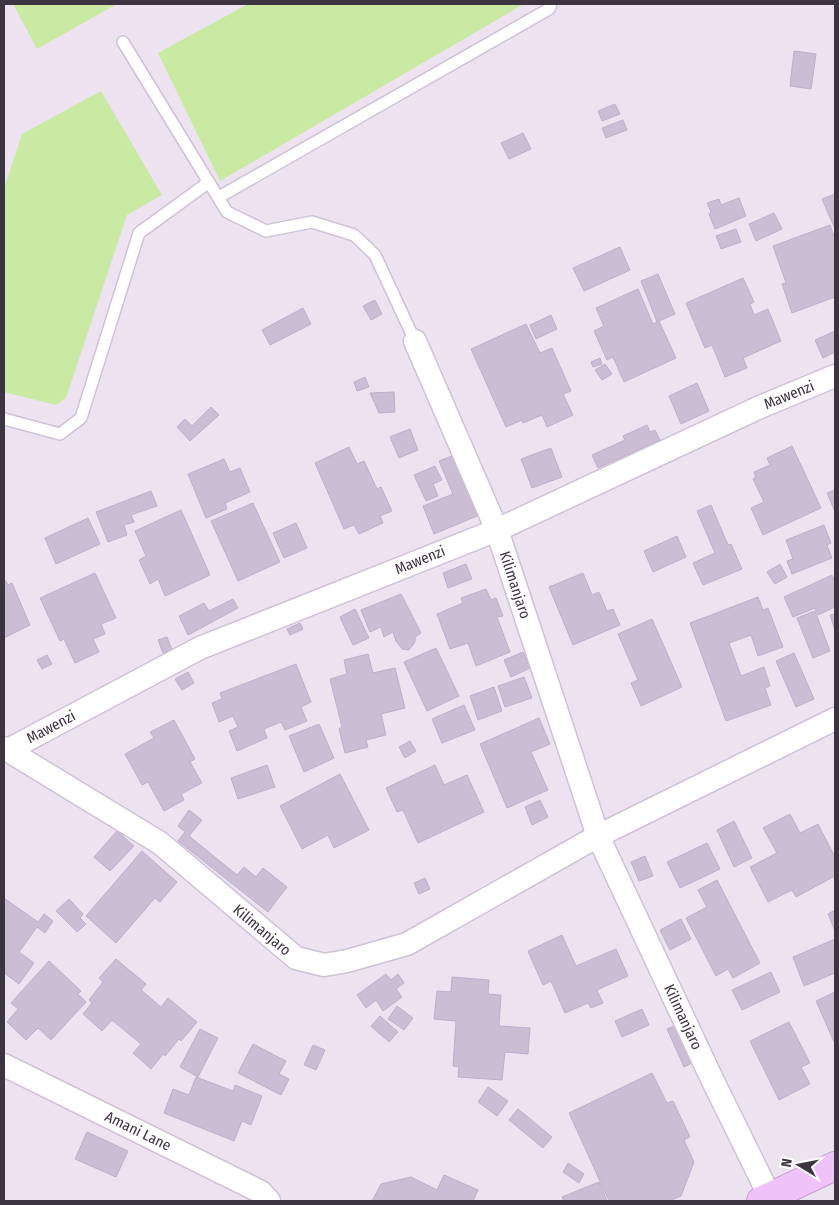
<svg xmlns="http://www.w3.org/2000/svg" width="839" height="1205" viewBox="0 0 839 1205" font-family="'Fira Sans Condensed',sans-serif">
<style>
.water{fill:#caeaa3}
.building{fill:#cbbdd4;stroke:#c0adcb}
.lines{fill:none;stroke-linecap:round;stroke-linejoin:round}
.lane-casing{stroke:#cfc1d6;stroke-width:14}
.street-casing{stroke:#cfc1d6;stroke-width:25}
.secondary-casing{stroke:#c69ad3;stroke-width:30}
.lane{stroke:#fff;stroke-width:11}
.street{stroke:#fff;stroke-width:22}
.secondary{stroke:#efc3fa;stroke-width:28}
.labels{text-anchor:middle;stroke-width:4.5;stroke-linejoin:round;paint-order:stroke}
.street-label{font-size:15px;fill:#3d3441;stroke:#fff}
</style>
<rect width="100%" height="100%" fill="#ede3f0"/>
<!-- water -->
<g class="water">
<polygon points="13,4 117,4 37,49"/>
<polygon points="248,4 524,4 220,181 158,53"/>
<polygon points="101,91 162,195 127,215 66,398 56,405 4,392 4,188 22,134"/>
</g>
<!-- building -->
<g class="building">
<polygon points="794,51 816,54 811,89 790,86"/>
<polygon points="615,104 620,114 602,121 598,111"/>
<polygon points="623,120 627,130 606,138 602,128"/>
<polygon points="523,133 531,149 509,159 501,143"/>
<polygon points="835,194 835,229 822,199"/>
<polygon points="739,198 746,216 715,229 709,214 711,212 707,203 719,199 721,205"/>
<polygon points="774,213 782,229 756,241 749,224"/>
<polygon points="830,225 835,239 835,297 792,313 782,284 786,283 773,246"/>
<polygon points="736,229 741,242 721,249 716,236"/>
<polygon points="620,247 630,270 584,291 573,268"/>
<polygon points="658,274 675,314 657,322 641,281"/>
<polygon points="743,278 754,302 750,304 754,315 768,309 781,341 743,358 747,368 725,377 712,345 705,348 686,303"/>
<polygon points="638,289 653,324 659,321 676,358 624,382 613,357 607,360 594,331 604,326 596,308"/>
<polygon points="375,300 382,314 371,320 363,306"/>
<polygon points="303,308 311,324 270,345 262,330"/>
<polygon points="551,315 557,329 536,339 530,325"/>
<polygon points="526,324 540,353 552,348 571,391 563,394 573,415 547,427 542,415 523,423 522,420 506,427 471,349"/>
<polygon points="835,331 835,352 823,358 815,340"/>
<polygon points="600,358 602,364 593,367 591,362"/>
<polygon points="605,364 612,374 602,380 595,370"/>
<polygon points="365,377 369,387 357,391 354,382"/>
<polygon points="697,383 709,411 681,424 669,396"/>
<polygon points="394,392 395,412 379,413 370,393"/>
<polygon points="211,407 219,415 190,441 177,427 185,419 192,426"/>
<polygon points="647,425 650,432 655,430 660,440 598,468 592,455 625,440 623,436"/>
<polygon points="410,429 418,450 399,458 390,437"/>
<polygon points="792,446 821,508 763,535 751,508 764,502 753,479 756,477 754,472 770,465 767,458"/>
<polygon points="349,447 357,464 364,461 377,489 381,487 392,511 380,516 383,523 359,534 354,525 344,529 315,463"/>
<polygon points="551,448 562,477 532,488 521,459"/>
<polygon points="457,454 482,514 434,534 423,506 453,494 439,461"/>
<polygon points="224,459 230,472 240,468 250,492 225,503 227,509 206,518 188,474"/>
<polygon points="435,466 442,480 433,484 438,496 426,501 414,475"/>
<polygon points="835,490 835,512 827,493"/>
<polygon points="151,491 157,506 131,515 134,522 124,525 127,535 108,542 96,512"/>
<polygon points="253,503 280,562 238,581 211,521"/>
<polygon points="711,505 728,545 731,544 742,569 703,585 693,563 715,553 697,511"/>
<polygon points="181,510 210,575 165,596 158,579 150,584 139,560 146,556 135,531"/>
<polygon points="88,518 100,544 56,564 45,538"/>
<polygon points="296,523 307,548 284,558 273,533"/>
<polygon points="824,525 831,543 827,545 832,558 792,574 787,561 793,559 786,540"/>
<polygon points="677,536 686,557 653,572 644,551"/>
<polygon points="466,564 472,579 448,588 443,573"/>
<polygon points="780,564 787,577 775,584 767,572"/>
<polygon points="95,573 116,618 101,624 105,634 93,639 99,652 75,663 64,639 60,641 40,598"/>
<polygon points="583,573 592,595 599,592 607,611 613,609 620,625 573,645 549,587"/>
<polygon points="832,575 835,582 835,607 818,615 815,608 793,617 784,597"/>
<polygon points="4,581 6,581 8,585 12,583 30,625 4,638"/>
<polygon points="486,589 491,600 496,598 503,616 497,617 510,652 476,666 468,643 450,649 437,614 463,603 461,598"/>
<polygon points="401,594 421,633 415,637 415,642 409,650 402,649 396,641 393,632 384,637 381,627 370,632 361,610"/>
<polygon points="758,597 763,610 768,608 783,647 758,656 751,635 729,643 741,676 764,667 770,686 765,688 771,705 726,721 690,623"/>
<polygon points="233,599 238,608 188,635 179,616 204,603 209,611"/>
<polygon points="355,609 369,638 353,645 340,617"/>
<polygon points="815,611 830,651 813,658 797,618"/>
<polygon points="835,614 835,631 830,615"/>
<polygon points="652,619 682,687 641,706 631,683 638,680 618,634"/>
<polygon points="300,623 303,629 290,635 287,629"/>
<polygon points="167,637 172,650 163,653 158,640"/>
<polygon points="436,648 459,696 427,711 404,662"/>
<polygon points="523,652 530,668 511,677 504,660"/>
<polygon points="794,653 814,699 796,707 776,661"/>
<polygon points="368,654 373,673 395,668 405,708 381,714 386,735 366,740 368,747 345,753 339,729 342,727 330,679 347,674 344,660"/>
<polygon points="47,655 52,664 42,669 37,660"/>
<polygon points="296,664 311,702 301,707 307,721 285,730 281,722 264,729 267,738 237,751 229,731 238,727 233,716 219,722 212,703 222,699 220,693"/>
<polygon points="188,672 194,683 182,690 175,679"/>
<polygon points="524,677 532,698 505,707 498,686"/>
<polygon points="494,687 502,711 478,720 470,696"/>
<polygon points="464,705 475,730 442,743 432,719"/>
<polygon points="539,718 550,744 531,752 548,790 507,808 480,744"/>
<polygon points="174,720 195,759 190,762 202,783 181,794 184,800 164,811 148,782 142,785 125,754 154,738 150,732"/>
<polygon points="319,724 334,758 304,772 289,736"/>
<polygon points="410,741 416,751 405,758 399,747"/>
<polygon points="267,765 275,787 238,799 231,778"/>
<polygon points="435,765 444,785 467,775 484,812 418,843 403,810 397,812 386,788"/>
<polygon points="340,774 369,830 334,848 328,835 302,849 280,806"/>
<polygon points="540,800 548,817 532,825 525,807"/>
<polygon points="189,810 202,820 189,836 237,875 244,867 256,877 263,868 287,887 268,912 178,841 185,832 178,826"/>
<polygon points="790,814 800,833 818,824 835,857 835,876 796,897 792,890 768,902 750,867 777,853 763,828"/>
<polygon points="734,821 752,858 734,867 717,830"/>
<polygon points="117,831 134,846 110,871 94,857"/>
<polygon points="707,843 720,869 680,888 667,862"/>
<polygon points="142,851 177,882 160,902 155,898 116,943 86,916"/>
<polygon points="645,856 653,876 639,881 631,862"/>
<polygon points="425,878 430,889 419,894 414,883"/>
<polygon points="717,880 760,963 733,978 728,969 716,976 686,918 707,907 698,890"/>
<polygon points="4,898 38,922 44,914 53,921 45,933 37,927 19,952 34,963 19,984 4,973"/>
<polygon points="69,899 83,914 80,918 86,924 77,932 56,911"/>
<polygon points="835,910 835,931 828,914"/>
<polygon points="681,919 691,939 670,950 660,930"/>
<polygon points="562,935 576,966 616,949 628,976 597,990 603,1003 591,1008 588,1003 565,1013 551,981 543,985 528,951"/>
<polygon points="835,939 835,973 804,986 793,957"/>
<polygon points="116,959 146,984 141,990 161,1007 168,998 197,1022 181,1041 179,1039 165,1056 163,1054 151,1069 133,1053 141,1044 112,1020 102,1031 83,1014 92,1003 89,1000 103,982 99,978"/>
<polygon points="49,961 81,991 78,994 86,1002 51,1040 38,1028 26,1040 7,1022 18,1009 11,1003"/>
<polygon points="771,972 780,992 742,1010 732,990"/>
<polygon points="386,974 391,980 398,974 404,983 396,989 402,997 383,1011 376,1000 366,1008 357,995"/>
<polygon points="452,977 489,980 488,994 501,995 499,1026 530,1028 528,1054 505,1052 502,1080 458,1077 459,1067 453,1066 456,1021 434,1019 437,991 451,992"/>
<polygon points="835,992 835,1044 816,1001"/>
<polygon points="397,1006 413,1018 404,1030 388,1019"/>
<polygon points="642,1009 649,1025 622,1037 615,1021"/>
<polygon points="380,1016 398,1032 389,1042 371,1026"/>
<polygon points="789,1022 810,1063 801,1067 810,1084 779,1100 750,1041"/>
<polygon points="682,1023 698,1060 684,1067 667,1029"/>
<polygon points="200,1029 218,1038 198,1077 180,1067"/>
<polygon points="253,1044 286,1061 279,1074 289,1079 281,1095 238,1073"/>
<polygon points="313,1045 325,1050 316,1070 304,1065"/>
<polygon points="652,1073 667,1103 673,1101 690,1137 684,1140 694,1162 681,1196 669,1201 609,1201 569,1113"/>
<polygon points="196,1077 233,1091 235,1085 262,1096 251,1125 242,1121 234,1141 164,1113 173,1089 189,1095"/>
<polygon points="488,1087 508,1101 497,1116 478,1102"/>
<polygon points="518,1109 552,1137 543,1148 509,1120"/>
<polygon points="87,1132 128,1151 116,1177 75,1159"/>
<polygon points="568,1163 584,1174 579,1183 563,1172"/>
<polygon points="444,1175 478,1190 473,1201 372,1201 381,1184 411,1177 437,1190"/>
<polygon points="599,1182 607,1201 564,1201 562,1197"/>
</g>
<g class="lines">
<defs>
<g id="lane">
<polyline points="123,42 227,212 266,231 312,222 354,235 375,255 415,341"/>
<polyline points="219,197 549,9 551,4"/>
<polyline points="4,419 60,434 81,418 139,233 209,182"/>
</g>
<g id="street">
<polyline points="415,341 497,530 598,836 712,1079 770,1197"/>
<polyline points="4,748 160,843 296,958 324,965 347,961 407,944 598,836 835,719"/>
<polyline points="8,750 200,648 497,530 760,407 835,376"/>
<polyline points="4,1065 261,1192 269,1201"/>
</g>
<polyline id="secondary" points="761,1201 835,1166"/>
</defs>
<!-- lane casing -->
<use href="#lane" class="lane-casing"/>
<!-- street casing -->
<use href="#street" class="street-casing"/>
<!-- secondary casing -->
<use href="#secondary" class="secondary-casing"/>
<!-- lane -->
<use href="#lane" class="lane"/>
<!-- street -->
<use href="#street" class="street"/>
<!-- secondary -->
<use href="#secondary" class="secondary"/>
</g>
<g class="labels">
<!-- street labels -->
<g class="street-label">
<text transform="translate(789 395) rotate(-22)" y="5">Mawenzi</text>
<text transform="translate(420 560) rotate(-22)" y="5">Mawenzi</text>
<text transform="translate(515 585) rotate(72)" y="5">Kilimanjaro</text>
<text transform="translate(51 727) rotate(-28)" y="5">Mawenzi</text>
<text transform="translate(262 930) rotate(40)" y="5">Kilimanjaro</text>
<text transform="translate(683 1017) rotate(65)" y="5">Kilimanjaro</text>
<text transform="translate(138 1131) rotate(26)" y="5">Amani Lane</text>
</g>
</g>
<!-- border -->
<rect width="839" height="1205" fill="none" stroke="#3d3441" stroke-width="10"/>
<!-- north arrow -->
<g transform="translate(799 1165) rotate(280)" stroke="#ffffff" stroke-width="4" paint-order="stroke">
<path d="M0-4L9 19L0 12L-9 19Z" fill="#3d3441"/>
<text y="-8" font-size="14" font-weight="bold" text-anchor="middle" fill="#3d3441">N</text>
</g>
</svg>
